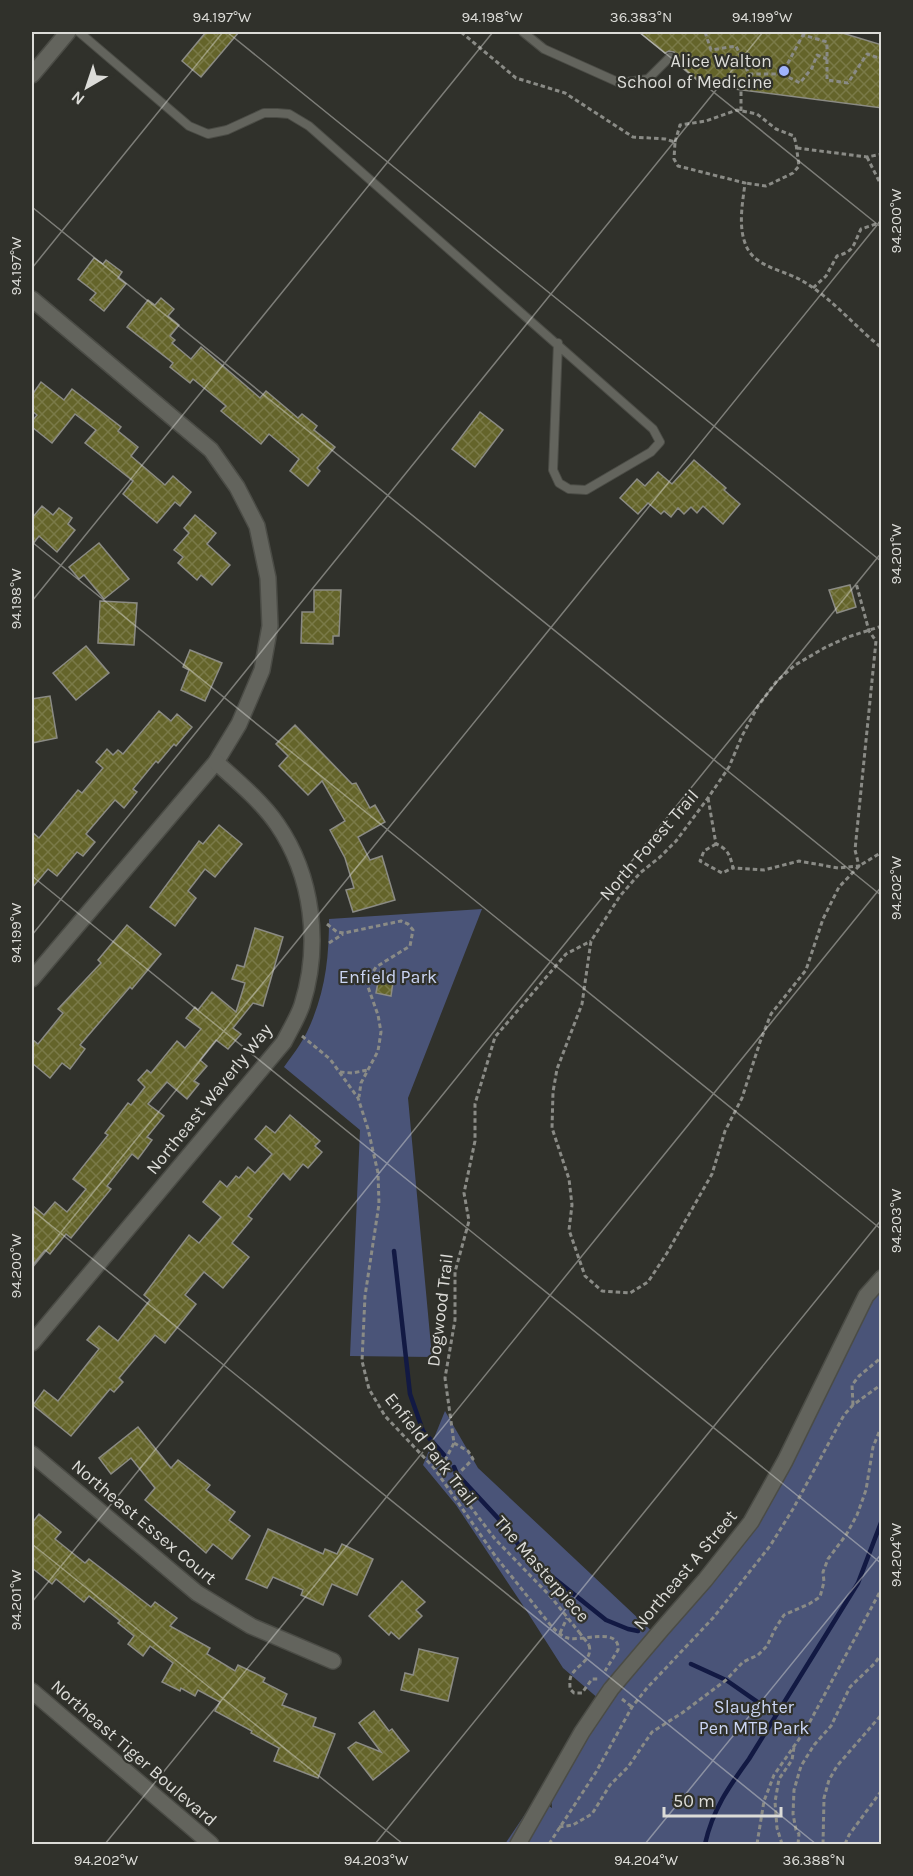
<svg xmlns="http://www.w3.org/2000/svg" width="913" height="1876" viewBox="0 0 913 1876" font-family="Karla,sans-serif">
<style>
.green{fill:#4a5478}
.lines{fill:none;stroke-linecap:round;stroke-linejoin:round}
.stream{stroke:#121943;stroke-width:4.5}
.building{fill:url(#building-cross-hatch);stroke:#8b8b84;stroke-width:1.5}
.service-casing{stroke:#4b4c46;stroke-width:10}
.minor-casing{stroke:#4b4c46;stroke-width:18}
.tertiary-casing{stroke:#4b4c46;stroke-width:18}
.path{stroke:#8a8b86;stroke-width:3;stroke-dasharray:4.5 3;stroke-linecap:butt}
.service{stroke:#63645d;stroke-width:8}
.minor{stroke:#63645d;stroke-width:15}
.tertiary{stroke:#63645d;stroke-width:15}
.path-bridge{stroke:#8a8b86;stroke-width:3;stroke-dasharray:4.5 3;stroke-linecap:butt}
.ticks{fill:none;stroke:#dcdcd8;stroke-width:1.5;stroke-opacity:0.45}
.poi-dot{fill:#9fb3fd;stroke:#30312b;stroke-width:2}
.labels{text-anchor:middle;stroke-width:4.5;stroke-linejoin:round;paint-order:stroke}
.poi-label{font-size:18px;fill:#dcdcd8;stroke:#30312b;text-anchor:end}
.street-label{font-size:18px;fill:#dcdcd8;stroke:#30312b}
.park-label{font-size:18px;fill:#cbd5f3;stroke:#30312b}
.neatline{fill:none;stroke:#dcdcd8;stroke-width:2}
.ticks-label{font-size:15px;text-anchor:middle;fill:#dcdcd8}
</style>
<defs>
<pattern id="building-cross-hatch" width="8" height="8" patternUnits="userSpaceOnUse" patternTransform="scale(1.5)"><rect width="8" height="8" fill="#64642a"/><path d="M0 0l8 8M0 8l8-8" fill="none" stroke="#7a7a48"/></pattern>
</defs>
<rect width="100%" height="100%" fill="#30312b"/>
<!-- green -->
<g class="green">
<path d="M 482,909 L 408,1098 L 432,1357 L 350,1356 L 360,1130 L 284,1067 C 292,1056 301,1044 307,1032 C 325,994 329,960 329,919 Z"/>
<polygon points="881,1280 881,1844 505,1844 536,1798 552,1808 551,1794 607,1706 563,1668 526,1610 456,1505 423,1465 445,1411 478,1468 657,1636 750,1521"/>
</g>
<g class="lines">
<!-- stream -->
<g class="stream">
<polyline points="394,1251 410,1394 423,1431 444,1455"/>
<polyline points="454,1467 457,1474 508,1529 525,1555 606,1620 628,1629 638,1631"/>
<polyline points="691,1664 726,1680 776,1715"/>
<path d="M 705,1844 C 713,1809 728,1788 749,1759 L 858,1583 L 882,1520"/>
</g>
</g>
<!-- building -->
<g class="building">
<polygon points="206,32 239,32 201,77 182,61"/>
<polygon points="639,32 839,32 882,45 882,108 703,85 674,61 676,56 674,52 669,51 665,53"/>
<polygon points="94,258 103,264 106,260 122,272 118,278 126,284 104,311 90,300 96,293 78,279"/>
<polygon points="161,298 174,309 168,316 179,325 170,336 175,340 172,343 191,359 201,347 260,398 266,391 298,418 302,414 317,426 314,430 335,447 317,468 320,471 308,486 290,471 299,459 269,434 261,444 221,411 226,406 193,379 190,383 170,367 173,363 127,327 148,300 155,305"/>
<polygon points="41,382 64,400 72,389 121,427 118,431 138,447 131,456 165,485 173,476 191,492 180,506 175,502 157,523 123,494 133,481 85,443 96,430 75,414 52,443 32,427 32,421 37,415 32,411 32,395"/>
<polygon points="480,412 503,430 475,467 452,449"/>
<polygon points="694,460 726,488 724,490 740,504 723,524 703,506 697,513 691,507 684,514 678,508 671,517 664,511 661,514 648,503 638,514 620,498 637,479 645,486 658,472 672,484"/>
<polygon points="42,506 53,515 59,508 72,518 68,524 75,530 57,552 39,536 32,545 32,518"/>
<polygon points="195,515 216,533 207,544 230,565 212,585 201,575 197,580 178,563 183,557 174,550 189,533 184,528"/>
<polygon points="99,543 129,579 104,599 84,575 79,579 69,567"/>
<polygon points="850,585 856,607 837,613 829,590"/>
<polygon points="314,590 341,590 339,636 333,636 333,644 301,643 302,612 314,612"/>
<polygon points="100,601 137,603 134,645 98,643"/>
<polygon points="86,646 109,673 76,700 53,673"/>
<polygon points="190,650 222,663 205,701 181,690 189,670 183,667"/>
<polygon points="50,696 57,738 32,743 32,699"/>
<polygon points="159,711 171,721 177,714 192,727 176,746 174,744 158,763 156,761 133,789 137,792 124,808 115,800 86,834 95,842 83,856 77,852 57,876 48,869 32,888 32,832 39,838 78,790 82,793 103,768 96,762 107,749 113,755 118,750 123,754"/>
<polygon points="295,725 352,784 356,783 370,808 375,805 385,822 358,837 370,860 382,856 395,900 353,912 346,890 354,888 345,858 330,830 345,821 322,781 308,795 279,766 288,756 276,744"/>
<polygon points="219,825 242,844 215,877 205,869 188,891 196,898 175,926 150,907 199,841 203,844"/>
<polygon points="127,925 161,954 132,989 130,987 80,1045 85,1049 70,1069 62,1063 50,1078 32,1063 32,1039 38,1044 63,1013 58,1009 101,963 98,960"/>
<polygon points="255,928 283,937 263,1006 253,1003 233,1028 241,1034 228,1049 216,1040 200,1060 207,1066 194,1081 199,1084 187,1099 167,1082 148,1104 164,1116 147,1137 152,1140 138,1159 132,1154 107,1186 111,1189 71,1238 66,1234 50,1254 45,1250 32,1266 32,1205 44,1215 55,1202 67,1212 86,1189 73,1179 108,1135 105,1133 128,1103 131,1105 145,1087 138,1080 147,1070 151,1073 177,1041 185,1048 201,1029 186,1018 195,1007 198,1010 212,992 236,1012 245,983 232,979 237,965 244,967"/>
<polygon points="380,972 394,975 391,996 376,993"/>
<polygon points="290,1115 320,1141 315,1146 322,1152 308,1168 303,1164 290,1180 283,1173 248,1216 252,1219 232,1243 249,1257 223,1288 204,1272 185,1295 196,1304 165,1343 155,1335 119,1378 123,1382 114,1392 110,1389 71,1436 33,1405 44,1390 58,1401 99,1349 87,1340 99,1326 118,1341 150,1300 144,1295 189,1235 199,1243 221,1217 203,1202 220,1181 227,1187 236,1176 239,1178 248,1167 255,1173 272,1154 255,1139 266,1126 275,1133"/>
<polygon points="138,1427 171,1468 178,1460 210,1485 206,1490 235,1512 229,1520 250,1536 232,1559 213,1544 206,1553 145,1500 155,1488 131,1458 111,1474 99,1458"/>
<polygon points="39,1514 61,1532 55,1539 85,1563 89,1559 151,1607 155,1602 177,1618 170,1626 210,1648 207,1654 235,1671 238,1665 265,1678 263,1682 287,1694 282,1705 316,1718 313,1726 335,1734 318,1778 274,1761 279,1748 251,1733 252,1731 215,1711 220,1702 198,1690 195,1696 181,1688 180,1691 162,1682 173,1663 150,1646 143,1656 128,1644 134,1636 118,1623 120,1621 89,1596 84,1602 56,1579 52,1584 32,1568 32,1523"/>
<polygon points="268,1529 323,1554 325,1549 337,1554 342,1544 373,1559 357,1595 332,1584 323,1605 301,1595 303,1590 273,1577 267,1588 246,1579"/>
<polygon points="402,1581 425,1602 416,1610 422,1616 399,1639 391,1632 389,1635 369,1616"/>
<polygon points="419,1649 458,1658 448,1701 401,1690 405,1673 413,1675"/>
<polygon points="374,1711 389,1731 392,1729 409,1751 373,1780 348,1748 356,1742 381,1752 359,1723"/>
</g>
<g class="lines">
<defs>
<g id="service">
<polyline points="79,32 189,126 208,134 227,130 264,113 277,113 289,114 309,126 653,429 660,442 651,452 586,490 569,489 559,483 553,470 558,343"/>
<polyline points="523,32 544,49 620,83 648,79 670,57"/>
</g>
<g id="minor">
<polyline points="32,299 211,450 237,487 257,526 268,578 270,626 262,670 239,724 216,762 32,979"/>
<path d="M 32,1343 L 284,1042 C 290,1030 298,1017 302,1005 C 321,945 313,876 277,824 C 261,801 237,781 216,762"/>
<polyline points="32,1454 197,1593 251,1626 333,1661"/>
<polyline points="518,1844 582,1732 611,1689 662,1629 705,1580 751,1522 785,1461 866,1296 882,1278"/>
</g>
<g id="tertiary">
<polyline points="32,75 68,32"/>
<polyline points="32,1691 211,1844"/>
</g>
</defs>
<!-- service casing -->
<use href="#service" class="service-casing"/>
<!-- minor casing -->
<use href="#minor" class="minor-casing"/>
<!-- tertiary casing -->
<use href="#tertiary" class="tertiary-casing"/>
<!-- path -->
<g class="path">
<path d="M 461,32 L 516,78 L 565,93 L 633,137 L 665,139 L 675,142 L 674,159 L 678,166 L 745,183 C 743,201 738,224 745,243 C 753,267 781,269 801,280 C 832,298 854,326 882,348"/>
<polyline points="705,32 711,50 736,46 749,74 782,74 803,35 827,42 827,80 848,83 867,54 882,59"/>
<polyline points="782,74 800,83 812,68 817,55 827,59"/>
<polyline points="741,111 741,90"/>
<polyline points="675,142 680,125 706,121 737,110 757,114 776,129 794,136 796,144 799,166 793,173 766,186 745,183"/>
<polyline points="797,148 867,157 882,154"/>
<polyline points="867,157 882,187"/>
<path d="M 813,288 L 826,276 L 837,256 C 855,251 853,245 861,229 L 882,222"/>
<polyline points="882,626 848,637 826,647 795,665 776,682 758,706 742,736 729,767 708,798 676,841 660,857 640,873 620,896 591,941 582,1004 557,1069 553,1092 552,1128 569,1179 572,1205 569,1230 585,1276 602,1291 630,1293 648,1282 667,1253 712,1174 725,1131 742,1098 760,1042 771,1014 806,970 823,919 839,887 859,866 882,852"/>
<path d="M 708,798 L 716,844 C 728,849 730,855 733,868 L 764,870 L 799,861 L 838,868 L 859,866 L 855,850 L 876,641 L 869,631 L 856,583"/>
<polyline points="716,844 704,851 700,861 722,873 733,868"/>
<polyline points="327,924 337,932 344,933 401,921 408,924 413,930 410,946 376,967 370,977 368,987 378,1015 381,1032 378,1051 361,1083 359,1097"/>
<polyline points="329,943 343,934"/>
<path d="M 302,1036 L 330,1059 L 358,1098 L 368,1129 L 378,1173 L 379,1204 L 365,1296 L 362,1361 L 369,1389 L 385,1416 L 434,1468 L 496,1557 L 552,1627 C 557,1631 562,1637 568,1638 C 581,1642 620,1626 618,1650 L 605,1671"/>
<polyline points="340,1072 352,1073 368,1070"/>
<polyline points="853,1405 852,1385 859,1376 882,1357"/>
<polyline points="454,1443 468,1451 473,1459 456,1476 464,1498 495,1539 551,1597 579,1632"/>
<polyline points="438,1474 454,1443 445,1378 455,1320 455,1272 469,1221 464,1193 475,1141 475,1104 495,1037 566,954 591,941"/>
<polyline points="560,1633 567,1618"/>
<path d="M 589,1645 C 593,1659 579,1664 572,1674 C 569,1679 570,1684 570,1689 L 574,1693 L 582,1693 L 592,1679 L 599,1679"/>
<polyline points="622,1699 632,1707"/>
<polyline points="559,1827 573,1825 592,1814 610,1785 628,1767 652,1732 682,1713 726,1680 743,1662 758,1655 767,1646 775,1629 784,1615 809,1604 820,1597 824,1582 823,1572 828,1559 846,1535 857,1515 866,1490 873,1447 882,1425"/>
<polyline points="549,1844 596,1772 632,1707 647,1688 713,1618 770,1546 793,1509 844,1415 853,1405 882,1384"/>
<polyline points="757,1844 764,1801 774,1775 806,1729 882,1588"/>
<polyline points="782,1844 777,1828 775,1802 779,1779 792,1760 794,1747"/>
<polyline points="798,1844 799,1834 796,1830 793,1814 794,1790 801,1766 814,1745 831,1726 850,1687 875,1663 882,1653"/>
<polyline points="823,1844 824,1798 829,1780 837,1766 882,1714"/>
<polyline points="845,1844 849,1835 882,1790"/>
</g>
<!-- service -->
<use href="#service" class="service"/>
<!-- minor -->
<use href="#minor" class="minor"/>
<!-- tertiary -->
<use href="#tertiary" class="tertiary"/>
<!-- path-bridge -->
<polyline class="path-bridge" points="579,1632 589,1645"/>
</g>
<!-- ticks -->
<path class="ticks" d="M 227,32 L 882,562M 639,32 L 882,228M 32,207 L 882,896M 32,268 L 223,32M 32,542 L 882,1230M 32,601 L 493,32M 32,876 L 882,1564M 32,935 L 763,32M 32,1210 L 816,1844M 32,1268 L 882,219M 32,1544 L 403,1844M 32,1602 L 882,552M 105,1844 L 882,886M 375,1844 L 882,1219M 645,1844 L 882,1553"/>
<!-- markers -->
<circle class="poi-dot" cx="784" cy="71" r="6"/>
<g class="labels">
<!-- poi labels -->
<g class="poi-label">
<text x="772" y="67">Alice Walton<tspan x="772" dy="21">School of Medicine</tspan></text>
</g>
<!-- street labels -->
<g class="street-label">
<text transform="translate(649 845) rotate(-49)" y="6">North Forest Trail</text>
<text transform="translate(209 1099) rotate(-51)" y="6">Northeast Waverly Way</text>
<text transform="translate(440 1310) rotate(-83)" y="6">Dogwood Trail</text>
<text transform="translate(431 1449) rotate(52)" y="6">Enfield Park Trail</text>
<text transform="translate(144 1522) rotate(40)" y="6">Northeast Essex Court</text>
<text transform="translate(542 1569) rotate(49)" y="6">The Masterpiece</text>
<text transform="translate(685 1570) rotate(-50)" y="6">Northeast A Street</text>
<text transform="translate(134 1753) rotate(41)" y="6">Northeast Tiger Boulevard</text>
</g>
<!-- park labels -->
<g class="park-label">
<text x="388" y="983">Enfield Park</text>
<text x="754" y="1713">Slaughter<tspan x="754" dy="21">Pen MTB Park</tspan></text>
</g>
</g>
<!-- border -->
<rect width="913" height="1876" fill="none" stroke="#30312b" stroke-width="66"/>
<!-- north arrow -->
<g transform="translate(87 87) rotate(219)" stroke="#30312b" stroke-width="4.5" paint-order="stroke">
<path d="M0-4.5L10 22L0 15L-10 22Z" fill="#dcdcd8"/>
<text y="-9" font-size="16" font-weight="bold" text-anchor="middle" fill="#dcdcd8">N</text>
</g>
<!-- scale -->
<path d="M664 1807v9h117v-9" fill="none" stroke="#dcdcd8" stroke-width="3"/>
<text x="673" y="1807" font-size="18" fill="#dcdcd8" stroke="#30312b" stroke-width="4.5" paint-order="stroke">50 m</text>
<rect x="33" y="33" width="847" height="1810" class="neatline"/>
<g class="ticks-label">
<text x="222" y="22">94.197°W</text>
<text x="492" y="22">94.198°W</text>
<text x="641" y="22">36.383°N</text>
<text x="762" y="22">94.199°W</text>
<text transform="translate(896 221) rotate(-90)" y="5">94.200°W</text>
<text transform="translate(16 266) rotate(-90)" y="5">94.197°W</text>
<text transform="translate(896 554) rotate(-90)" y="5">94.201°W</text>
<text transform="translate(16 599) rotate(-90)" y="5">94.198°W</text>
<text transform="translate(896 888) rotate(-90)" y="5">94.202°W</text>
<text transform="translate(16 933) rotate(-90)" y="5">94.199°W</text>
<text transform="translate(896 1221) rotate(-90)" y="5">94.203°W</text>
<text transform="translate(16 1266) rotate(-90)" y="5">94.200°W</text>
<text transform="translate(896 1555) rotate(-90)" y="5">94.204°W</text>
<text transform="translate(16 1600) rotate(-90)" y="5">94.201°W</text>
<text x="106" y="1865">94.202°W</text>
<text x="376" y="1865">94.203°W</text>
<text x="646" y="1865">94.204°W</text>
<text x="814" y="1865">36.388°N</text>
</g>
</svg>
